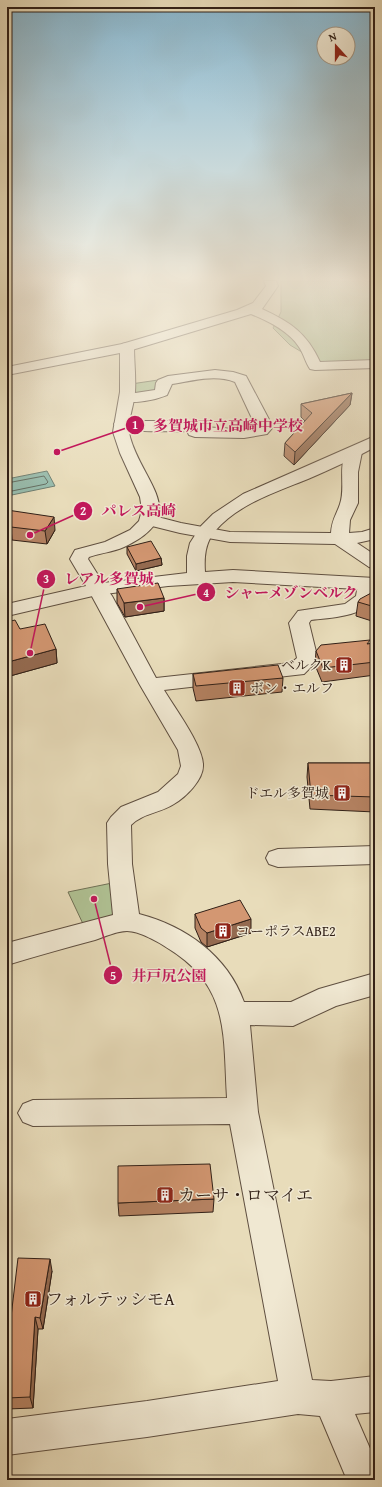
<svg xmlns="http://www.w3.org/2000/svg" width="382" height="1487" viewBox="0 0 382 1487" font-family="'Gentium Book Plus','Noto Serif JP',serif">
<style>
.green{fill:#b0c294;stroke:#707156}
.water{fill:#97bcad;stroke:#6e7e71}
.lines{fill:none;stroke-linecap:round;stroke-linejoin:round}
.shore{stroke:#646e62;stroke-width:1}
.minor-casing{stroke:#5f4f40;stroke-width:2}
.tertiary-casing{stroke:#5f4f40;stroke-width:2}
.minor{fill:#f0e8d2;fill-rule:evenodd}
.tertiary{fill:#f0e8d2;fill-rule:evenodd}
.wall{fill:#b58262;stroke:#312017}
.shaded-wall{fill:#946a50;stroke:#312017}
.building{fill:#d39772;stroke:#312017}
.labels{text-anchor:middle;stroke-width:3;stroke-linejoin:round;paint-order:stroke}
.poi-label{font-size:14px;fill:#312017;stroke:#f0e8d2;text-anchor:end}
.near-poi-label{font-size:17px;fill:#312017;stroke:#f0e8d2;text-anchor:start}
.leader{fill:none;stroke:#c2185b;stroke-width:1.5}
.callout-dot{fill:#c2185b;stroke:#f0e8d2;stroke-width:1.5}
.mark-label{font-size:12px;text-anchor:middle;font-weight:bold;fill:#fff}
.callout-label{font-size:15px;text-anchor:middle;font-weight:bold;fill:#c2185b;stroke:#f0e8d2;stroke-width:3;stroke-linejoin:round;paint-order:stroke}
</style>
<rect width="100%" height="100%" fill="#e8dcba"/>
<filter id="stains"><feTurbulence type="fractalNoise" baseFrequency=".005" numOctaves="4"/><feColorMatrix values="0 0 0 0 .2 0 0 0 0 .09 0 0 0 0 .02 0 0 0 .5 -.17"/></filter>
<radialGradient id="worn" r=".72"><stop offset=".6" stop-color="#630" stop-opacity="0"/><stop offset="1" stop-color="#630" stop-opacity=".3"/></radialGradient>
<!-- green -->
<g class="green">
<polygon points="281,281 375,281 375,362 325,366 290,345 273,328 281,312"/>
<polygon points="158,380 159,390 133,394 131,384"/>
<polygon points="117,882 118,916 84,926 68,892"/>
</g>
<!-- water -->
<polygon class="water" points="47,471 55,486 7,496 7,479"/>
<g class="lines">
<!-- shore -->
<polyline class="shore" points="7,483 44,476 48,482 46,484 7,492"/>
<defs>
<g id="minor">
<path d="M 264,281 L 276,281 L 278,286 L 262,309 C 290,322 307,333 320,362 L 375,360 L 375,368 L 315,370 L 310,369 C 305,362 304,354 299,347 C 289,331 268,321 251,314 L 132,350 L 127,351 L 122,350 L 120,347 L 122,344 L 237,310 L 253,303 L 266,286 Z"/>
<path d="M 215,370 L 233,372 L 246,376 L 273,427 L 267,434 L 244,438 L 195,437 L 189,435 L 187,431 C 164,431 139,433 116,427 L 114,424 L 116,421 L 122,419 L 144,421 L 194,421 L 200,423 L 202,427 L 236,429 L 256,427 L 235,382 C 215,374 192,381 172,384 L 167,395 C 155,400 135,404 122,401 L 119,398 L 122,395 L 155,390 L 156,383 L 158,380 L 168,376 Z"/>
<path d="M 354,447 L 360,449 L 362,452 L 358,472 L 358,503 L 350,520 L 349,533 L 362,532 L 375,528 L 375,539 L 357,543 L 375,555 L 375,569 L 369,567 L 335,544 L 230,542 L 180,533 L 144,524 L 141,520 L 144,516 L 150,515 L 181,523 L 230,532 L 331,533 C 332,519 336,516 340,504 C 346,487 337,465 348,449 Z"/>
<path d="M 367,578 L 374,580 L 375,582 C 375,587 376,593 375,598 C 368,616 328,618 311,620 L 309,623 L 318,660 L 304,674 L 164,690 C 174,707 204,747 203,766 C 203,780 186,797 174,804 C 160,813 143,813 131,825 L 132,864 L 139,914 C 185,926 227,955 244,1002 L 291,1002 L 319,989 L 375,973 L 375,995 L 336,1006 L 293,1026 L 250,1025 L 258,1112 L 312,1380 L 331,1381 L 375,1376 L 375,1412 L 355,1414 L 375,1460 L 375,1480 L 347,1480 L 320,1416 L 298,1414 L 147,1437 L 7,1455 L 7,1419 L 147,1401 L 278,1381 L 230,1124 L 33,1126 L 23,1122 L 18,1113 L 23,1104 L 33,1100 L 227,1098 C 223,1034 230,987 169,949 C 159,942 139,931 127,931 C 117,931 104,937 95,940 C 65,948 36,956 7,965 L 7,943 L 113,915 L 108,864 L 107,823 L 111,817 L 121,807 L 158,792 L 178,774 L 181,766 L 178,750 L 140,685 L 88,589 L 90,585 L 97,583 L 104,585 L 112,596 L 156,678 L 291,663 L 297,658 L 289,623 L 298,611 L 345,604 L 356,596 L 358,584 L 360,580 Z"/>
<polygon points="375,846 375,864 278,867 269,864 266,858 269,852 278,849"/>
</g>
<path id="tertiary" d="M 127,343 L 132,344 L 134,347 C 134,362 136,377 135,392 C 134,407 126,423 130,437 C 143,484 192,515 124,547 C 113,552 100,553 89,557 L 88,559 L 103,583 L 187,573 L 187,556 L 190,543 L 201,526 L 213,514 L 243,494 L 375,436 L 375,447 C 353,459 331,469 308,479 C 276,492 238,504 215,531 C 205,543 204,557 205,572 L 233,570 L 375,578 L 375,590 L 233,582 L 168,586 L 97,595 L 7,616 L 7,604 L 86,586 L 70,559 L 75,550 L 105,542 L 130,530 L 139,521 L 142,510 L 140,497 L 120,453 L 113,432 L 120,392 L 120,353 L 7,375 L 7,367 Z"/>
</defs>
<!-- minor casing -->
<use href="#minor" class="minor-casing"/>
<!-- tertiary casing -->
<use href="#tertiary" class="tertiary-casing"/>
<!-- minor -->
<use href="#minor" class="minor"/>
<!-- tertiary -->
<use href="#tertiary" class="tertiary"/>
</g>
<!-- wall -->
<g class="wall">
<polygon points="352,393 350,405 294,465 284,456 285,443 305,421 301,417 301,404"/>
<polygon points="7,510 55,530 47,544 12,540 7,542"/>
<polygon points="127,547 161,558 162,565 136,571 127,554"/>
<polygon points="117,589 164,598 164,611 125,617 117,603"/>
<polygon points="375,592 375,622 356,616 358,602"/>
<polygon points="7,622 56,649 57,663 10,676 7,670"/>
<polygon points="375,643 375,675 322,682 315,665 316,651"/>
<polygon points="193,674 283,678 282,692 196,701 193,688"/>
<polygon points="308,763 375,763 375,812 310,809 307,777"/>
<polygon points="195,914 251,933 207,947 201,942 195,928"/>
<polygon points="214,1199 213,1212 119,1216 118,1203"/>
<polygon points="52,1271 43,1329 38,1329 33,1408 7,1409 7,1334 9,1334"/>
</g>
<!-- shaded-wall -->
<g class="shaded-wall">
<polygon points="352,393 350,405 294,465 295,452"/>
<polygon points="54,517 55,530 47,544 45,531"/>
<polygon points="11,527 12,540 7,542 7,528"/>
<polygon points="161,558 162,565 136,571 136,564"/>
<polygon points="164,598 164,611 125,617 124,603"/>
<polygon points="56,649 57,663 10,676 8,662"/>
<polygon points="251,919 251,933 207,947 207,933"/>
<polygon points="50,1259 52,1271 43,1329 40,1318"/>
<polygon points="35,1317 38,1329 33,1408 30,1397"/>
</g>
<!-- building -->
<g class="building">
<polygon points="352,393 295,452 285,443 312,413 301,404"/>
<polygon points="7,510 54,517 45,531 11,527 7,528"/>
<polygon points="151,541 161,558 136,564 127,547"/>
<polygon points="158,583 164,598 124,603 117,589"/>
<polygon points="373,592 375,592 375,607 358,602 360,599"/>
<polygon points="15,620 20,629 45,624 56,649 8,662 7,659 7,622"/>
<polygon points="370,640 367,644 375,643 375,662 323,668 316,651 321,645"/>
<polygon points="278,665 283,678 196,686 193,674"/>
<polygon points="308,763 375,763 375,797 311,795"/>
<polygon points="240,900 251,919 207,933 201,928 195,914"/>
<polygon points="210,1164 214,1199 118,1203 118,1166"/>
<polygon points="18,1258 50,1259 40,1318 35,1317 30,1397 7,1398 7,1334 9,1334"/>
</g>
<!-- sky -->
<linearGradient id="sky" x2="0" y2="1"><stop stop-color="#87b7d0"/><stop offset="0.57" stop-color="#f5efe0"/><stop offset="1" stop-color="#f5efe0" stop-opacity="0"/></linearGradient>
<rect width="382" height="489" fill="url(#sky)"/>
<!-- icons -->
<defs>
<symbol id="building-square" viewBox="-11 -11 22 22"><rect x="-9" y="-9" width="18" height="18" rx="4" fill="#8f2418" stroke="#f0e8d2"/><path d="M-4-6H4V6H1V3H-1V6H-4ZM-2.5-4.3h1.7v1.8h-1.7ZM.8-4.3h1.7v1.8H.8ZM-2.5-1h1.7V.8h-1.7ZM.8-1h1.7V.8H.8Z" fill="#fff"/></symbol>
</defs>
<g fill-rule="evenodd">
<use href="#building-square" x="334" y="655" width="20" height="20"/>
<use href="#building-square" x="227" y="678" width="20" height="20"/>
<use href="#building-square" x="332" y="783" width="20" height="20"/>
<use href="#building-square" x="213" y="921" width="20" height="20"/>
<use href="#building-square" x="155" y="1185" width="20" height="20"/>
<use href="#building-square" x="23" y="1289" width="20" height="20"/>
</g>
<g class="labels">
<!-- poi labels -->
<g class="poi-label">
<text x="331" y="670">ベルクK</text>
<text x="250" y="693" text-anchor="start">ボン・エルフ</text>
<text x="329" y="798">ドエル多賀城</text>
<text x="236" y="936" text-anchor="start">コーポラスABE2</text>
</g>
<!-- near-poi labels -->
<g class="near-poi-label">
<text x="178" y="1201">カーサ・ロマイエ</text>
<text x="46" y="1305">フォルテッシモA</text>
</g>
</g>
<!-- callouts -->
<path class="leader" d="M57 452L135 425M30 535L83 511M30 653L46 579M140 607L206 592M94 899L113 975"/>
<g class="callout-dot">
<circle cx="57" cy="452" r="4"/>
<circle cx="30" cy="535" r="4"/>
<circle cx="30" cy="653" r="4"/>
<circle cx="140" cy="607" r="4"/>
<circle cx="94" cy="899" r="4"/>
<circle cx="135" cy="425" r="10"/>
<circle cx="83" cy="511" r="10"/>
<circle cx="46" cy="579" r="10"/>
<circle cx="206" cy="592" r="10"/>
<circle cx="113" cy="975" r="10"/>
</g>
<g class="mark-label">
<text x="135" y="429">1</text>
<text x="83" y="515">2</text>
<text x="46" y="583">3</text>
<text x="206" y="597">4</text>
<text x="113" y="980">5</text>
</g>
<g class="callout-label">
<text x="228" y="431">多賀城市立高崎中学校</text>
<text x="139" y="516">パレス高崎</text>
<text x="109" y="584">レアル多賀城</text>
<text x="291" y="598">シャーメゾンベルク</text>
<text x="169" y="981">井戸尻公園</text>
</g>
<!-- margin -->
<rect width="382" height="1487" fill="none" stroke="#e8dcba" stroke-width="24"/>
<rect x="8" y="8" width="366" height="1471" fill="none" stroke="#312017" stroke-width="2"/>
<rect x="12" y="12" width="358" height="1463" fill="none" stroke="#312017"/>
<!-- north arrow -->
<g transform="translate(336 46) rotate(339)"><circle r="19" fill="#f0e8d2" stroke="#a49887"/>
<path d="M0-3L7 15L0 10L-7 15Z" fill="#8f2418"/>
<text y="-6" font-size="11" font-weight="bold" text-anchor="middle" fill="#312017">N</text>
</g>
<rect width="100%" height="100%" filter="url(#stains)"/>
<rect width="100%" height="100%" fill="url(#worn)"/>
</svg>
